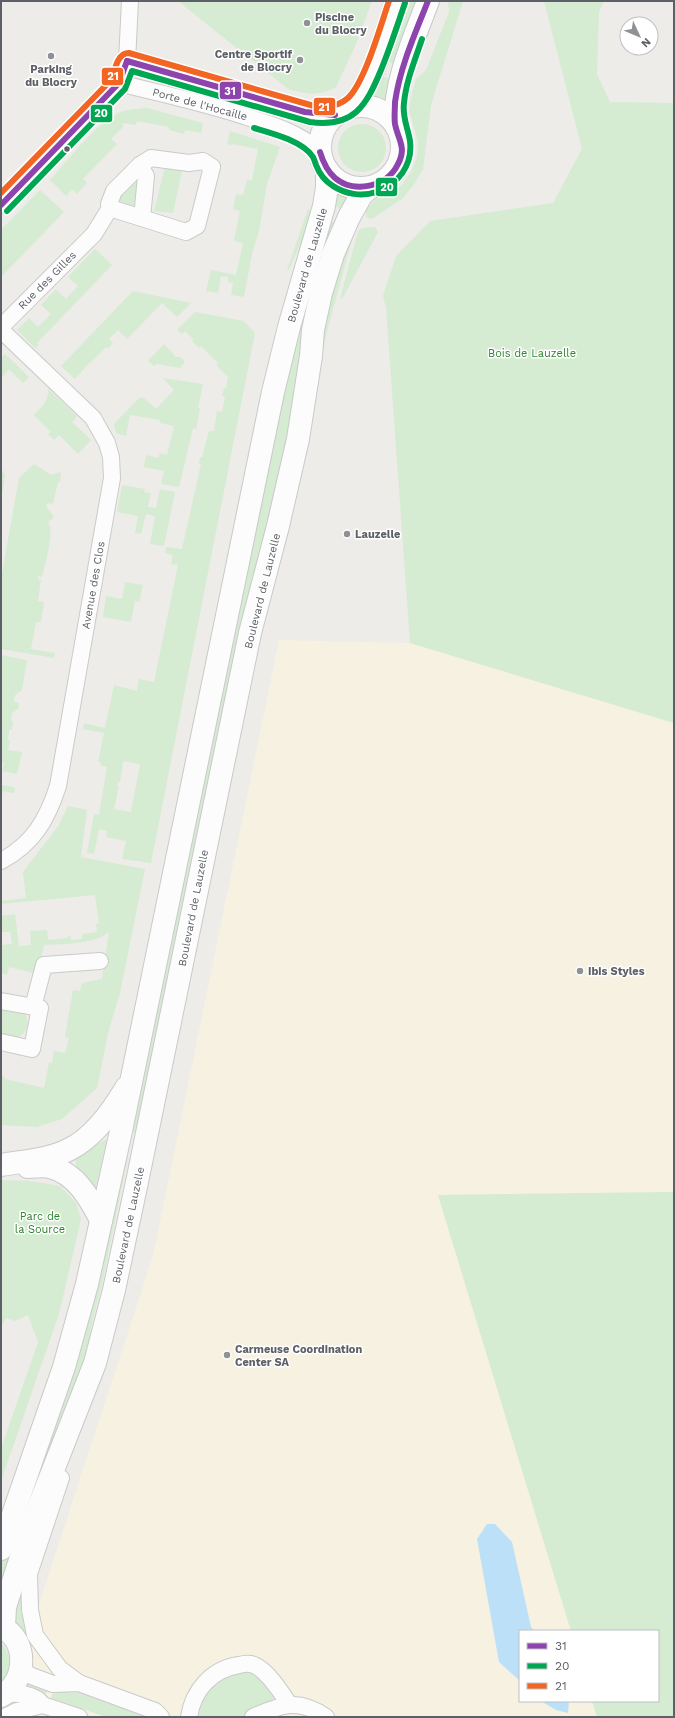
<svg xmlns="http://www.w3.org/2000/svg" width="675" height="1718" viewBox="0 0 675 1718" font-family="'Work Sans',sans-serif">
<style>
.commercial{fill:#f7f1e1}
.green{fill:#d5ebd2;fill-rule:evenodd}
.water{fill:#bbe0f8}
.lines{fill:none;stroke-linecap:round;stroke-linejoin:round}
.street-casing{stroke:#cacaca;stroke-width:18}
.secondary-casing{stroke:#c9c9c9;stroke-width:24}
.street{stroke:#fcfcfc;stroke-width:16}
.secondary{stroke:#fcfcfc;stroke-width:22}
.bus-1-casing{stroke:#fff;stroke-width:9}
.bus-2-casing{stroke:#fff;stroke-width:9}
.bus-3-casing{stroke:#fff;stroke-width:9}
.bus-1{stroke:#8e44ad;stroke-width:6}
.bus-2{stroke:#00a651;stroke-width:6}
.bus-3{stroke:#f26522;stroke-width:6}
.poi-dot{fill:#8f9294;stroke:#fff;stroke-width:1.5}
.bus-dot{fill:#5d6167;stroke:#fff;stroke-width:1.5}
.labels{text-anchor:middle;stroke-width:3;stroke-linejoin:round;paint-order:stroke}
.poi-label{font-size:11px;font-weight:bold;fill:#5d6167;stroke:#fff;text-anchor:start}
.street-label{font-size:11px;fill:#5d6167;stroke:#fff}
.park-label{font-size:11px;fill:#2e842f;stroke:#fff}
.line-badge{stroke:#fff;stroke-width:1.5}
.badge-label{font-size:11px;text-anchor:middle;font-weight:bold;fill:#fff}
</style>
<rect width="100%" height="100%" fill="#edece8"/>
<!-- commercial -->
<polygon class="commercial" points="279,640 410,643 674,723 674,1192 438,1195 571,1631 520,1631 520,1701 592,1701 597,1717 2,1717 153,1256"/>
<!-- green -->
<g class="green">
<path d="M 178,1 L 372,1 L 356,44 L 336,87 C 317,97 307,94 288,89 Z"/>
<polygon points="402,1 421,1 398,65 381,60"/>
<polygon points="448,1 463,1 431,105 423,169 414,184 403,198 372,219 366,217 366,210 369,206 375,200 401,186 411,172 417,157 418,142 409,110 411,98 416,79 426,70 449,12"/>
<polygon points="544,1 604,1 599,12 597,74 610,102 674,103 674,723 410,643 386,308 383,296 396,256 430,221 553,203 582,149"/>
<polygon points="378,75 396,81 386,101 371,95"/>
<path d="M 147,108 L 203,123 L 201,133 L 185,130 L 184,134 L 169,130 L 169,127 L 137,121 L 136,125 L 123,123 L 123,127 L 111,139 L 117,144 L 83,179 L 87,183 L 77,194 L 72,189 L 66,196 L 50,180 C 66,162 96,124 117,114 C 125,109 138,109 147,108 Z"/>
<circle cx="362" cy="148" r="24"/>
<polygon points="230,131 280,147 267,184 259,231 252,254 244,297 231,295 233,283 228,282 228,277 221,276 218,293 206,291 211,270 236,275 243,243 234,241 240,211 233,209 236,194 243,195 247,180 252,180 258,149 232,144 232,145 227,144"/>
<polygon points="166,163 183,166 173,213 154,211"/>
<polygon points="137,176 140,177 133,208 119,208 117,196"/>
<polygon points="337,189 353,194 347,212 331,204"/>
<polygon points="40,190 64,212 1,277 1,230"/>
<polygon points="308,209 315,213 288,271 287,270"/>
<polygon points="326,219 340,226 290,452 266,523 258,569 137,1135 129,1128 247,549"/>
<polygon points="375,227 378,232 342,299 340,299 358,231 362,228"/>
<polygon points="353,231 353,236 329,324 309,406 324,301"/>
<polygon points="95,249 112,265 37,343 39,345 35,348 17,330 29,318 38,327 51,314 41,305 56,289 66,299 78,286 68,277"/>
<polygon points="133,291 191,303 177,317 162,303 127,339 118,330 109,339 113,343 108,349 106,347 90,363 89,363 75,379 61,366"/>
<path d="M 195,312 L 244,321 L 255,333 L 151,863 L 122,859 L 126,841 L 106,837 L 107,831 L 99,829 L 94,854 L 87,853 L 94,814 L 99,815 L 107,767 L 100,765 L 101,763 L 98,762 L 104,733 L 83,729 L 84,723 L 105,728 L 114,685 L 137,691 L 139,679 L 154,682 L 178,565 L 171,564 L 173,555 L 165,553 L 166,547 L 182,549 L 201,464 L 199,464 L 200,457 L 202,457 L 209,431 L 214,431 L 217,411 L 222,412 L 225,397 L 222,396 L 224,388 L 226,388 L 228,377 L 217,366 L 218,363 L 201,346 L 199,348 L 192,341 L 193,339 L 185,331 L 182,334 L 177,330 ZM 123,761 L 140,764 L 131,812 L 114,809 L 119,786 L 117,786 L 118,782 L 120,782 Z"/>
<polygon points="164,344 176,357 180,357 185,362 180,368 157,364 154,366 148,361"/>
<polygon points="5,354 29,377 23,383 9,369 1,378 1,358"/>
<polygon points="163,378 203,384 198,408 200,408 196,429 193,428 179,487 161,484 164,471 144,467 146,455 158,458 160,453 167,455 174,426 160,423 160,420 130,415 126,436 116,433 114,424 139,398 144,398 156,409 174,390"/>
<path d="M 48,389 L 77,416 L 72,422 L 91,440 L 78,454 L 59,435 L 54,440 L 48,434 L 51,432 L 34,415 C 42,406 49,401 48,389 Z"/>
<path d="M 34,464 L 51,475 L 61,472 L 60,482 L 58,482 L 53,504 L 47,503 L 46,506 L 54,517 L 48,522 C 55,532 45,563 42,577 L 38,576 L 38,579 L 41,580 L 38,601 L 44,602 L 41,622 L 36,622 L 31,649 L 55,653 L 54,658 L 1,649 L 1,579 L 19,478 Z"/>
<polygon points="1,468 5,475 1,500"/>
<polygon points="122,485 145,489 144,492 151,493 148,507 156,508 160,489 175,492 164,546 150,544 155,516 146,514 141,534 135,533 138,516 117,512"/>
<polygon points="125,582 143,585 139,602 135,601 131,622 103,617 106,596 122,599"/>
<polygon points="1,655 27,660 22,690 15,695 14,702 19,703 19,708 12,713 11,720 13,722 12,730 9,730 8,740 10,741 8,750 22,752 17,774 2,771 4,763 1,762"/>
<polygon points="1,785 15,787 14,793 3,791 1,802"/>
<path d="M 68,806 L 87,810 L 81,857 L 145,869 L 120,993 L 108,1033 L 97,1088 L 62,1119 L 37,1127 L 1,1125 L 1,1076 L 5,1077 L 5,1079 L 44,1088 L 49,1063 L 52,1063 L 54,1051 L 65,1053 L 69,1038 L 65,1037 L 73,990 L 80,991 L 82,983 L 102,979 L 109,931 C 101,944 59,944 44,945 L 39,965 L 34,973 L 9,967 L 7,975 L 1,973 L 1,945 L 12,944 L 10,932 L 2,932 L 1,916 L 15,914 L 19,946 L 31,945 L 30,931 L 47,930 L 48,940 L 68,938 L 68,936 L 70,935 L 71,940 L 82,939 L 82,934 L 97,932 L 96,924 L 99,923 L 95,895 L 1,904 L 1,901 L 26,898 L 23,872 L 59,825 Z"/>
<path d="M 1,1006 L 25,1013 C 29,1021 28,1035 17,1037 C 12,1038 6,1035 1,1034 Z"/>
<polygon points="105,1140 107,1140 96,1187 94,1188 77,1172 75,1156"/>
<polygon points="126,1150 128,1157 103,1280 91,1327 88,1360 1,1585 1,1565 21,1508"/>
<polygon points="1,1180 30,1181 60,1186 76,1203 81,1219 59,1314 1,1481 1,1449 38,1342 28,1315 15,1321 6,1318 2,1325 1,1324"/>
<polygon points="674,1192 674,1717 597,1717 592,1701 658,1701 658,1631 571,1631 438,1195"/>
<polygon points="13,1590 25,1593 26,1632 21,1632 13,1617"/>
<path d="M 1,1642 C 11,1656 16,1670 1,1684 Z"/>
<path d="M 236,1672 C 261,1672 263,1674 275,1695 C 272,1705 251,1716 241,1717 C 228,1718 213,1717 199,1717 C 194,1695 219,1679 236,1672 Z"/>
<polygon points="28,1680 49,1686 45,1696 25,1688"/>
<polygon points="55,1688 86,1691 155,1717 106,1717 51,1698"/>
</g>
<!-- water -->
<g class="water">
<polygon points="487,1524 495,1524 512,1542 531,1627 534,1631 520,1631 520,1681 499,1662 477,1539"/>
<polygon points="541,1701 569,1701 568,1713 556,1710"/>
</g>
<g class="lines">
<defs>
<g id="street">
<path d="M 127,61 L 295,108 C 309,115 320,115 335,115"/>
<path d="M 119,83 C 162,94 205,103 247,117 C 273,125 300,133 320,152"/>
<polyline points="140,165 146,176 142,218"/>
<polyline points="1,205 119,83 127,61 130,1"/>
<polyline points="1,327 94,234 110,208 109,204 114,191 140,165 151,158 189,163 203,161 212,167 197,226 186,232 110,208"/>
<path d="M 1,330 L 93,418 L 107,443 L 111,457 L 112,478 L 58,786 C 47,820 33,844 1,861"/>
<polyline points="1,1001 40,1008 32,1049 1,1042"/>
<polyline points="33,1007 44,965 100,961"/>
<polyline points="61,1478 29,1574 30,1610 35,1635 60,1669 79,1683"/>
<polyline points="21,1666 29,1675 53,1684 79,1683 155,1711 161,1717"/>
<path d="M 5,1694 C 18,1693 34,1693 43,1705 L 79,1717"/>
<polyline points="5,1717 17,1711 43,1705"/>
<path d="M 189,1717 C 193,1690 212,1669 239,1665 C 243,1664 250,1663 254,1665 C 267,1670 281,1692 289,1704"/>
<path d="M 253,1717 C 282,1704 299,1698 326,1717"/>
</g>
<g id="secondary">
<circle cx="361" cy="147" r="41"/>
<path d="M 351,107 C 375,81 385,34 397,1"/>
<path d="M 395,124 C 395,80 413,41 428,1"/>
<path d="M 1,1165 C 24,1161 49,1160 70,1149 C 94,1137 113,1110 126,1088"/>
<path d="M 28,1167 C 35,1167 44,1165 50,1167 C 76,1173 90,1199 101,1220"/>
<polyline points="1,1549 64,1367 87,1284 121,1131 273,392 289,327 324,206 327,187 327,170"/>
<path d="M 1,1627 C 29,1639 27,1683 1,1696"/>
<polyline points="4,1628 5,1607 30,1529 95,1363 114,1290 137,1182 250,633 278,526 298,439 311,356 313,330 321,293 333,254 349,217 362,194 371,187"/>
</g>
</defs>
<!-- street casing -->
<use href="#street" class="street-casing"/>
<!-- secondary casing -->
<use href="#secondary" class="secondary-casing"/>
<!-- street -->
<use href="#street" class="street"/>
<!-- secondary -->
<use href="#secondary" class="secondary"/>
<defs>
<g id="bus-1">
<polyline points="127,61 305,112 335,115"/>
<path d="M 320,152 C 323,162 327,171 335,178 C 354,194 387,187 398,164 C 407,147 398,140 395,124 C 394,117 395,109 395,102 C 400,67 415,34 428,1"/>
<polyline points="1,205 119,83 127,61"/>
</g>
<g id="bus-2">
<path d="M 254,128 C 271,133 303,141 313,157 C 314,159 315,162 316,165 C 319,173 325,181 333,186 C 345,194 362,197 376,192 C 398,185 413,165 410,141 C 408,128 402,117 404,103 C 406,81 415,60 422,39"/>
<path d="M 7,211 L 125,89 L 132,71 L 310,122 C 354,128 366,106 381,70 C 390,48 397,26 405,3"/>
</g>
<path id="bus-3" d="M 1,193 L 112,79 C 115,70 117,53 129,53 L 314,106 C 326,108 339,106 348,98 C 365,82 381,24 389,1"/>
</defs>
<!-- bus-1 casing -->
<use href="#bus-1" class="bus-1-casing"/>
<!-- bus-2 casing -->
<use href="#bus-2" class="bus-2-casing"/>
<!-- bus-3 casing -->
<use href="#bus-3" class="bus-3-casing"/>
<!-- bus-1 -->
<use href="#bus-1" class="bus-1"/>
<!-- bus-2 -->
<use href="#bus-2" class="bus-2"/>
<!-- bus-3 -->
<use href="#bus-3" class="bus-3"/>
</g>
<!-- markers -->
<g class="poi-dot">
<circle cx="307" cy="23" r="4"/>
<circle cx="51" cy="56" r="4"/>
<circle cx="300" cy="60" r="4"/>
<circle cx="347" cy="534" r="4"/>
<circle cx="580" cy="971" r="4"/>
<circle cx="227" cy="1355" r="4"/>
</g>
<circle class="bus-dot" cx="67" cy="149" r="3.5"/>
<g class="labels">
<!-- poi labels -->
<g class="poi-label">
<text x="315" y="21">Piscine<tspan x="315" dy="13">du Blocry</tspan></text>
<text x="292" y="58" text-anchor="end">Centre Sportif<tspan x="292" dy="13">de Blocry</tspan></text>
<text x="51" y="73" text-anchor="middle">Parking<tspan x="51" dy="13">du Blocry</tspan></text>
<text x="355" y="538">Lauzelle</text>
<text x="588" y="975">Ibis Styles</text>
<text x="235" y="1353">Carmeuse Coordination<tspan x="235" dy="13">Center SA</tspan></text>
</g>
<!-- street labels -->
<g class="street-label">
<text transform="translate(200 104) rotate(15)" y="4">Porte de l'Hocaille</text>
<text transform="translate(307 265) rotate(-74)" y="4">Boulevard de Lauzelle</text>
<text transform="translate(47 280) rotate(-45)" y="4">Rue des Gilles</text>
<text transform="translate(93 585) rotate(-80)" y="4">Avenue des Clos</text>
<text transform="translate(262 591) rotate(-76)" y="4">Boulevard de Lauzelle</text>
<text transform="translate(193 908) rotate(-79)" y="4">Boulevard de Lauzelle</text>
<text transform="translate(128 1225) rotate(-78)" y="4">Boulevard de Lauzelle</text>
</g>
<!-- park labels -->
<g class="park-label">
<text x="532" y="357">Bois de Lauzelle</text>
<text x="40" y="1220">Parc de<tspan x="40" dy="13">la Source</tspan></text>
</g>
</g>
<g class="line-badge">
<rect x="101" y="67" width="23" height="19" rx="4" fill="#f26522"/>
<rect x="219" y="81" width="23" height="19" rx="4" fill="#8e44ad"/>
<rect x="313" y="97" width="23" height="19" rx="4" fill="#f26522"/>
<rect x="90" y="104" width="23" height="19" rx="4" fill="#00a651"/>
<rect x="375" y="177" width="23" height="20" rx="4" fill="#00a651"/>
</g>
<g class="badge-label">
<text x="113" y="80">21</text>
<text x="230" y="95">31</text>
<text x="324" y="111">21</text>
<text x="101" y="117">20</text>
<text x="387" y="191">20</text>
</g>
<!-- border -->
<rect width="675" height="1718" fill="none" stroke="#5d6167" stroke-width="4"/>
<!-- legend -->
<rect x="519" y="1630" width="140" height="72" fill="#ffffff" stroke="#bec0c2"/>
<rect x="527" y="1643" width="20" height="6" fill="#8e44ad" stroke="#bec0c2"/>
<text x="555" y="1650" font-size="12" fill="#5d6167">31</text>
<rect x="527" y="1663" width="20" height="6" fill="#00a651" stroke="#bec0c2"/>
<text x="555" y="1670" font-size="12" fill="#5d6167">20</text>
<rect x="527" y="1683" width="20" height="6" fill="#f26522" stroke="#bec0c2"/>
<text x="555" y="1690" font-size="12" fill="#5d6167">21</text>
<!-- north arrow -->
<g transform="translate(639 36) rotate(134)"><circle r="19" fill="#ffffff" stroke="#bec0c2"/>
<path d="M0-3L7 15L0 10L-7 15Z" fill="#8f9294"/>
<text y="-6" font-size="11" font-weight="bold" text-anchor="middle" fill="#5d6167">N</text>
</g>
</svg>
